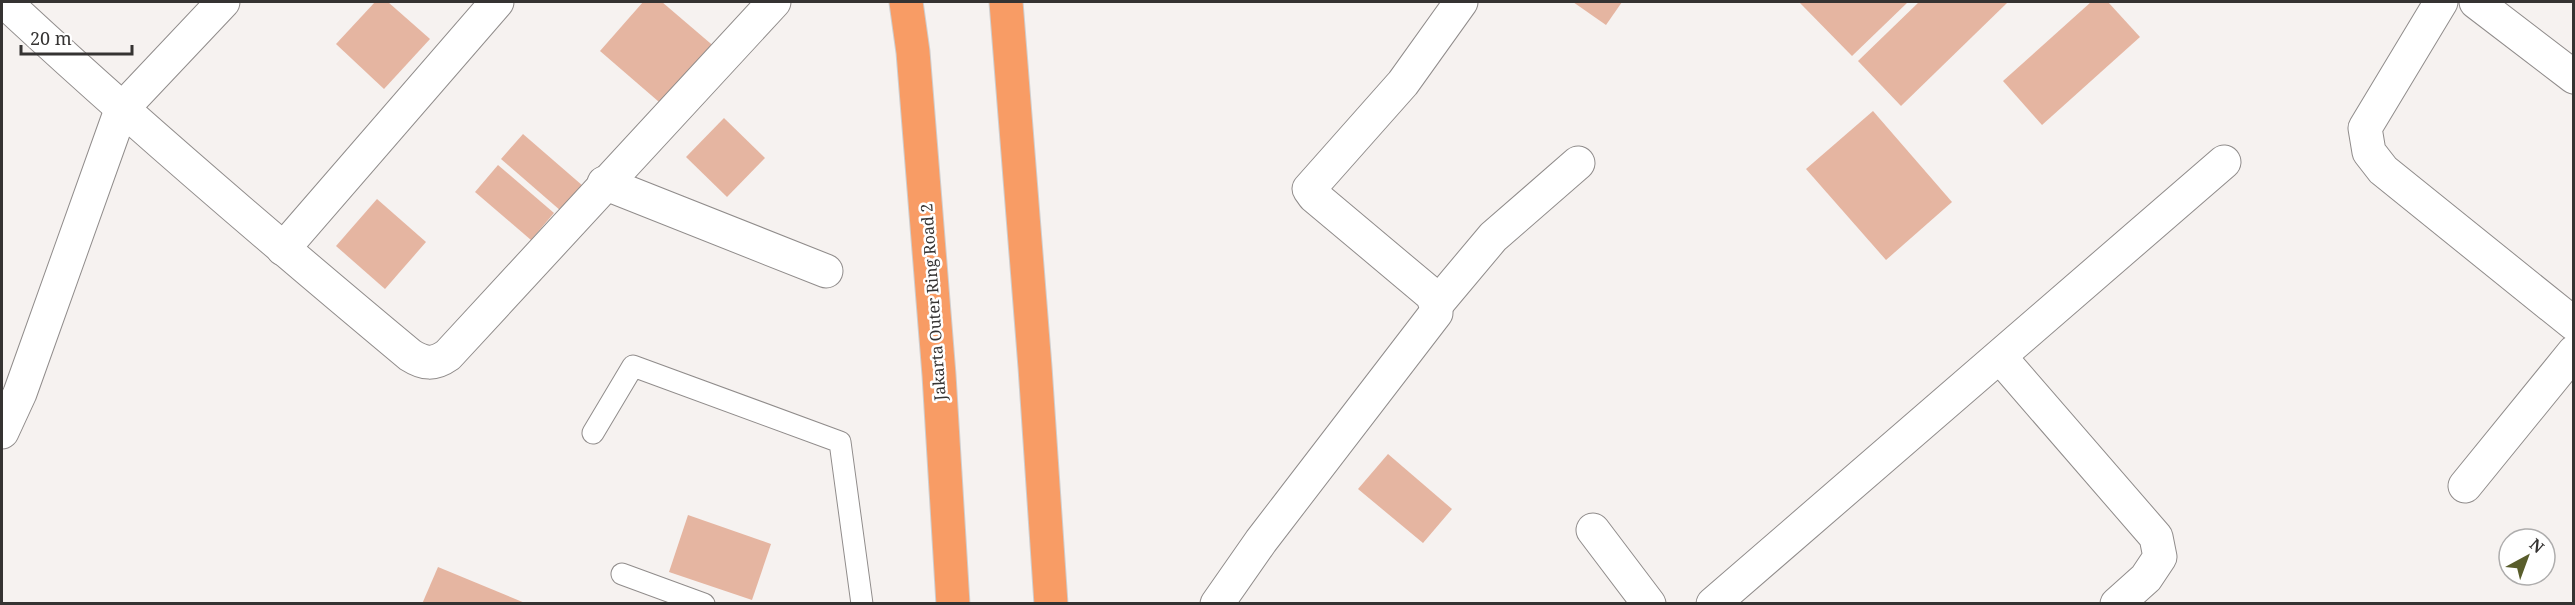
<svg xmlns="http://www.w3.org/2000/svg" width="2575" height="605" viewBox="0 0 2575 605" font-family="'Noto Serif',serif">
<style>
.building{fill:#e5b5a1}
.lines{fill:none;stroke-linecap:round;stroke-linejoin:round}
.lane-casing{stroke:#908c8b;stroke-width:23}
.street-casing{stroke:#908c8b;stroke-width:35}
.highway-casing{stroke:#cfcece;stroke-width:35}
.lane{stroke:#fff;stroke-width:21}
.street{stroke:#fff;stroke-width:33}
.highway{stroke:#f89c65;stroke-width:33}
.labels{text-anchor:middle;stroke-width:5;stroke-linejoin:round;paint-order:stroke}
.street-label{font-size:16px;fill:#353332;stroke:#fff}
</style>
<rect width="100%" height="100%" fill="#f6f2f0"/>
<!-- building -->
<g class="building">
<polygon points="375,2 388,2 430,39 384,89 336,44"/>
<polygon points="643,2 662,2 717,49 666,108 600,51"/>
<polygon points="1573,2 1622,2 1606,25"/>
<polygon points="1799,2 1908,2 1852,56"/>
<polygon points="1919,2 2008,2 1901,106 1858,61"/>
<polygon points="2091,2 2108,2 2140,37 2042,125 2003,81"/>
<polygon points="1873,111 1952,202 1886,260 1806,169"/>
<polygon points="724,118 765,158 727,197 686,157"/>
<polygon points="523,134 583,186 561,211 501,159"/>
<polygon points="498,165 554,213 531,240 475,192"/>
<polygon points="377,199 426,242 385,289 336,246"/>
<polygon points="1388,454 1452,509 1423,543 1358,489"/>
<polygon points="688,515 771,544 752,600 669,572"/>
<polygon points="438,567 525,603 525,604 422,604"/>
</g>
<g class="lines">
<defs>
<g id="lane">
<polyline points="593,433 633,366 840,442 862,604"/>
<polyline points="622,574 704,604"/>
</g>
<g id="street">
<path d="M 5,2 C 136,124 272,240 410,355 C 424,364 434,365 448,355 L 774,2"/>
<polyline points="2441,2 2365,128 2369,152 2383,170 2574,324"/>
<polyline points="2476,2 2574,77"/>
<polyline points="604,183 826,271"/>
<polyline points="283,249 497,2"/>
<polyline points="1436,305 1493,237 1578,163"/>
<polyline points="2000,357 2156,537 2160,557 2146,578 2117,604"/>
<polyline points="2,432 20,393 121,110 223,2"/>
<polyline points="2465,486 2574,352"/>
<polyline points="1593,530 1649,604"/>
<polyline points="1217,604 1261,541 1436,313 1436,305 1432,295 1314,196 1309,189 1403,83 1461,2"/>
<polyline points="1713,604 2224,162"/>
</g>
<g id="highway">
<polyline points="906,2 913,52 939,375 953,604"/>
<polyline points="1006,2 1035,367 1051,604"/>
</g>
</defs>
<!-- lane casing -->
<use href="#lane" class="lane-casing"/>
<!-- street casing -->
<use href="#street" class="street-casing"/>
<!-- highway casing -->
<use href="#highway" class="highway-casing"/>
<!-- lane -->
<use href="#lane" class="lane"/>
<!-- street -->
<use href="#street" class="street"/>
<!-- highway -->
<use href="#highway" class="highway"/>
</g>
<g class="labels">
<!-- street labels -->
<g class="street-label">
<text transform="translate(933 302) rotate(-94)" y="6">Jakarta Outer Ring Road 2</text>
</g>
</g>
<!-- border -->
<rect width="2575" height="605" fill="none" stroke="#353332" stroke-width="6"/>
<!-- north arrow -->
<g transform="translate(2527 557) rotate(41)"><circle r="28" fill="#ffffff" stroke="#aeadad" stroke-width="1.5"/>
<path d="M0-4.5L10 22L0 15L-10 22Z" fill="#595d2b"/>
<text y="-9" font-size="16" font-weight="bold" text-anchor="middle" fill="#353332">N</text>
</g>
<!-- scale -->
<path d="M21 45v9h111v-9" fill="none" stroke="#353332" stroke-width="3"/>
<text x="30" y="45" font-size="18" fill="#353332" stroke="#ffffff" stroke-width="4.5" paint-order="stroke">20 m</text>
</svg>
